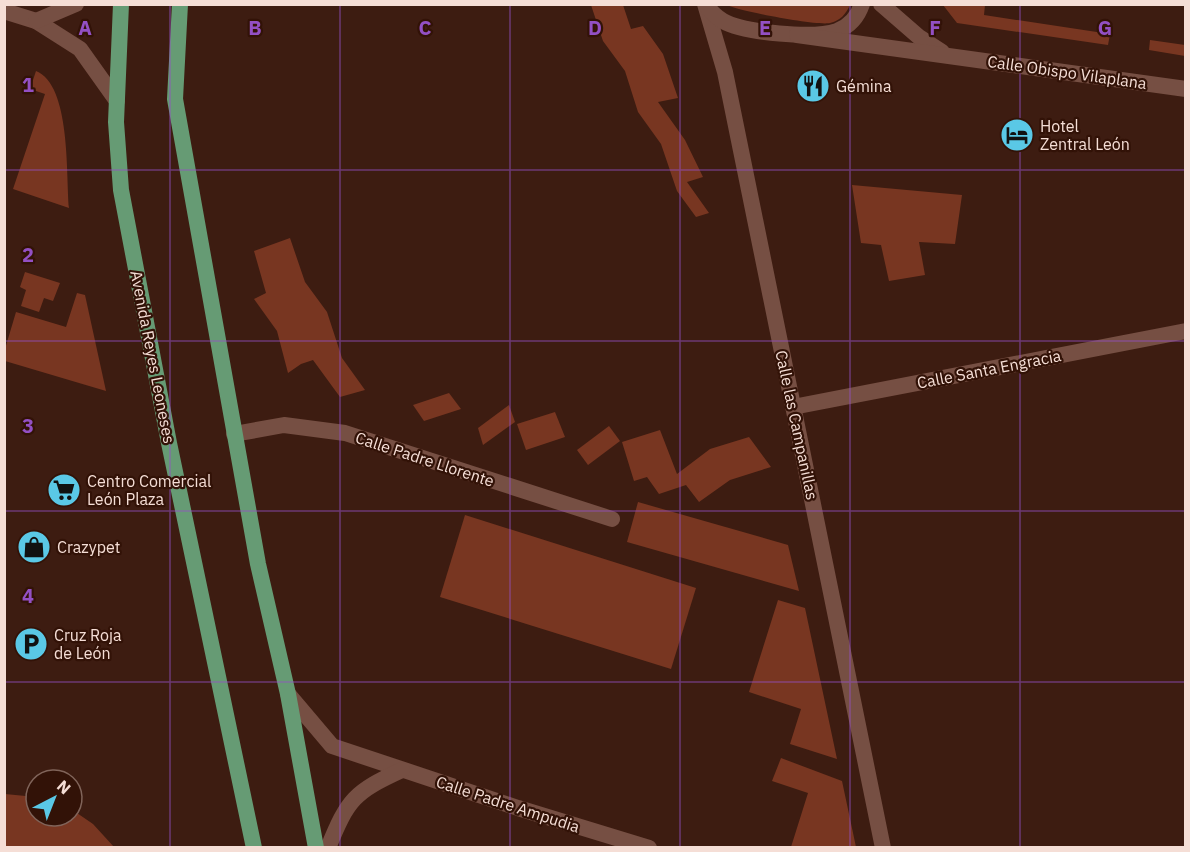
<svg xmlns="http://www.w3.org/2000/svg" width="1190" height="852" viewBox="0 0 1190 852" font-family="'IBM Plex Sans',sans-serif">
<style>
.green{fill:#783621}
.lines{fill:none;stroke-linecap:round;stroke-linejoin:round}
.minor{stroke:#764f43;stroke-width:16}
.primary{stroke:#669b74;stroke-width:16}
.grid{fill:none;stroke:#9350c4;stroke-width:1.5;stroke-opacity:0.55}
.labels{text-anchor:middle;stroke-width:4.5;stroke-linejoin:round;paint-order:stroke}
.street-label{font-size:16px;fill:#f5ded6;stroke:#321207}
.poi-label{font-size:16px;fill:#f5ded6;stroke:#321207;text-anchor:start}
.grid-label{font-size:20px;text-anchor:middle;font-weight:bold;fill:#9350c4;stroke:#321207;stroke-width:4.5;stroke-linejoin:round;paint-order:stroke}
</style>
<rect width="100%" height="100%" fill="#3d1c11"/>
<!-- green -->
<g class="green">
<polygon points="591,5 623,5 631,29 643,26 663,54 678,98 658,102 685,140 703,177 687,182 709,213 696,217 677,191 661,144 638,112 625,71 603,41"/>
<path d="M 727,5 L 850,5 C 846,14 840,21 830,23 C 817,26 739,11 727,5 Z"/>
<polygon points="943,5 985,5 984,15 1110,34 1108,45 957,23"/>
<polygon points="1150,40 1185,45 1185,56 1149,50"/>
<path d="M 36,71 C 71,85 66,174 69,208 L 13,189 L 45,94 L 30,89 Z"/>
<polygon points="852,185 962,195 955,244 919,242 925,275 889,281 881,245 861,243"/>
<polygon points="290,238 305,282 327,312 342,358 365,390 340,397 313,360 301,364 288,373 277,331 254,299 266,293 254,251"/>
<polygon points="25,272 60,283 53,301 44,298 39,312 21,306 26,290 20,287"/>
<polygon points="77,293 85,295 106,391 5,361 5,349 16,312 66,327"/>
<polygon points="449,393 461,409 424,421 413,405"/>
<polygon points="509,405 515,422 483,445 478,428"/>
<polygon points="555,412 565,437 526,450 517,424"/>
<polygon points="609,426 620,441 588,465 577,450"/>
<polygon points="660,430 677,474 710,449 749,437 771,467 730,480 699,502 686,485 659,494 647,477 634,481 622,442"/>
<polygon points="638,502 788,545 799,591 627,542"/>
<polygon points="465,515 696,588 671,669 440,597"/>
<polygon points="778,600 805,608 837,759 790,744 801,709 749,692"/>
<polygon points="781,758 842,781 856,847 791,847 808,793 772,781"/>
<polygon points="5,794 36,797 36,816 72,816 72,810 74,811 93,824 114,847 5,847"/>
</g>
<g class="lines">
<!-- minor -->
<g class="minor">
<polyline points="705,4 725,72 883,848"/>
<polyline points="881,4 919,37 942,52"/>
<path d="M 706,5 C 711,12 716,17 723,21 C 744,33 814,39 837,31 C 850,26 858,16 862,4"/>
<polyline points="4,11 36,21 80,49 117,101"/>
<polyline points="36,21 76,4"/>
<polyline points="797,35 1186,89"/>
<polyline points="793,407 1186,331"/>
<polyline points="234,434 284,425 345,433 612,519"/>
<polyline points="288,694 332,746 518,808 649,848"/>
<path d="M 328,848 C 348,799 354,792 402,770"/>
</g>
<!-- primary -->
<g class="primary">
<polyline points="121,4 116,122 121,190 169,443 254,848"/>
<polyline points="180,4 175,99 258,564 288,694 316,848"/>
</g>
</g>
<!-- grid -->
<path class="grid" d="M 170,4 L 170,848M 340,4 L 340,848M 510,4 L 510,848M 680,4 L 680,848M 850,4 L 850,848M 1020,4 L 1020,848M 4,170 L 1186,170M 4,341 L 1186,341M 4,511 L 1186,511M 4,682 L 1186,682"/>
<!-- icons -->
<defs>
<symbol id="restaurant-disc" viewBox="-11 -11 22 22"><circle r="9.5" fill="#5ac8e6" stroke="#321207"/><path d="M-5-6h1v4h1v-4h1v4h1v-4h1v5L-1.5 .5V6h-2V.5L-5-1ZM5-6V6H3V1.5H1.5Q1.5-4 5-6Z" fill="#111"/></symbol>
<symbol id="hotel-disc" viewBox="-11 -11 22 22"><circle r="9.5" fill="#5ac8e6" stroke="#321207"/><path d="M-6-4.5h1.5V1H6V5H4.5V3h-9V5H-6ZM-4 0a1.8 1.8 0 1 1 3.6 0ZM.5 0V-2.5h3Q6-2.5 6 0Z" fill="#111"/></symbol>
<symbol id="supermarket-disc" viewBox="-11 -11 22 22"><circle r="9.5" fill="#5ac8e6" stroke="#321207"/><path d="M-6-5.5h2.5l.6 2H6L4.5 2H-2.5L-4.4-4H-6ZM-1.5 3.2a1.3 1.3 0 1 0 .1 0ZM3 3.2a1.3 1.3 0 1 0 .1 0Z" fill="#111"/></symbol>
<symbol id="shop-disc" viewBox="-11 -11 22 22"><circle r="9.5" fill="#5ac8e6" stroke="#321207"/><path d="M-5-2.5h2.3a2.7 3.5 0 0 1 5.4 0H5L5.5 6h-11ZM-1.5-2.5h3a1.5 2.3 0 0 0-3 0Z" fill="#111"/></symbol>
<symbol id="parking-disc" viewBox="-11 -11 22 22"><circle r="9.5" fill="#5ac8e6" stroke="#321207"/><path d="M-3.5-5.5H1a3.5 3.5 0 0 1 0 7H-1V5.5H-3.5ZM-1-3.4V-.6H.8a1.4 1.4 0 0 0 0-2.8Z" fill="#111"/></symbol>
</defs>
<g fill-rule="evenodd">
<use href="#restaurant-disc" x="794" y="67" width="38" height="38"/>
<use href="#hotel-disc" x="998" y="116" width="38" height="38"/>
<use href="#supermarket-disc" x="45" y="471" width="38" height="38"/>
<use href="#shop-disc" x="15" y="528" width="38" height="38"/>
<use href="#parking-disc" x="12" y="625" width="38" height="38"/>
</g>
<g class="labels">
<!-- street labels -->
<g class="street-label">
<text transform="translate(1067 72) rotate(8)" y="6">Calle Obispo Vilaplana</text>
<text transform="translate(153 357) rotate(79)" y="6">Avenida Reyes Leoneses</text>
<text transform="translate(989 369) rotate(-11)" y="6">Calle Santa Engracia</text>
<text transform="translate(797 425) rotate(78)" y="6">Calle las Campanillas</text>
<text transform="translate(425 459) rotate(18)" y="6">Calle Padre Llorente</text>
<text transform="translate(508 804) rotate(18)" y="6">Calle Padre Ampudia</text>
</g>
<!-- poi labels -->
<g class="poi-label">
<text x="836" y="92">Gémina</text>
<text x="1040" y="132">Hotel<tspan x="1040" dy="18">Zentral León</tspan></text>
<text x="87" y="487">Centro Comercial<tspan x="87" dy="18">León Plaza</tspan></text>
<text x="57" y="553">Crazypet</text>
<text x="54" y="641">Cruz Roja<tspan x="54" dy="18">de León</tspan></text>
</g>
</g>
<g class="grid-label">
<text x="85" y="35">A</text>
<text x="255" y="35">B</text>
<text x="425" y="35">C</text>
<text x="595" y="35">D</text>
<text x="765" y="35">E</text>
<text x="935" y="35">F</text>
<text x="1105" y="35">G</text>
<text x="28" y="92">1</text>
<text x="28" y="262">2</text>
<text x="28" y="433">3</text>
<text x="28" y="603">4</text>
</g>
<!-- border -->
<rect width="1190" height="852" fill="none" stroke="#f5ded6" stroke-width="12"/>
<!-- north arrow -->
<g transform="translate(54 798) rotate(42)"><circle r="28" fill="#321207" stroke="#80645a" stroke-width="1.5"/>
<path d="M0-4.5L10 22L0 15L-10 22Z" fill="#5ac8e6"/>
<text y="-9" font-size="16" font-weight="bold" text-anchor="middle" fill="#f5ded6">N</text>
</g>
</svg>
